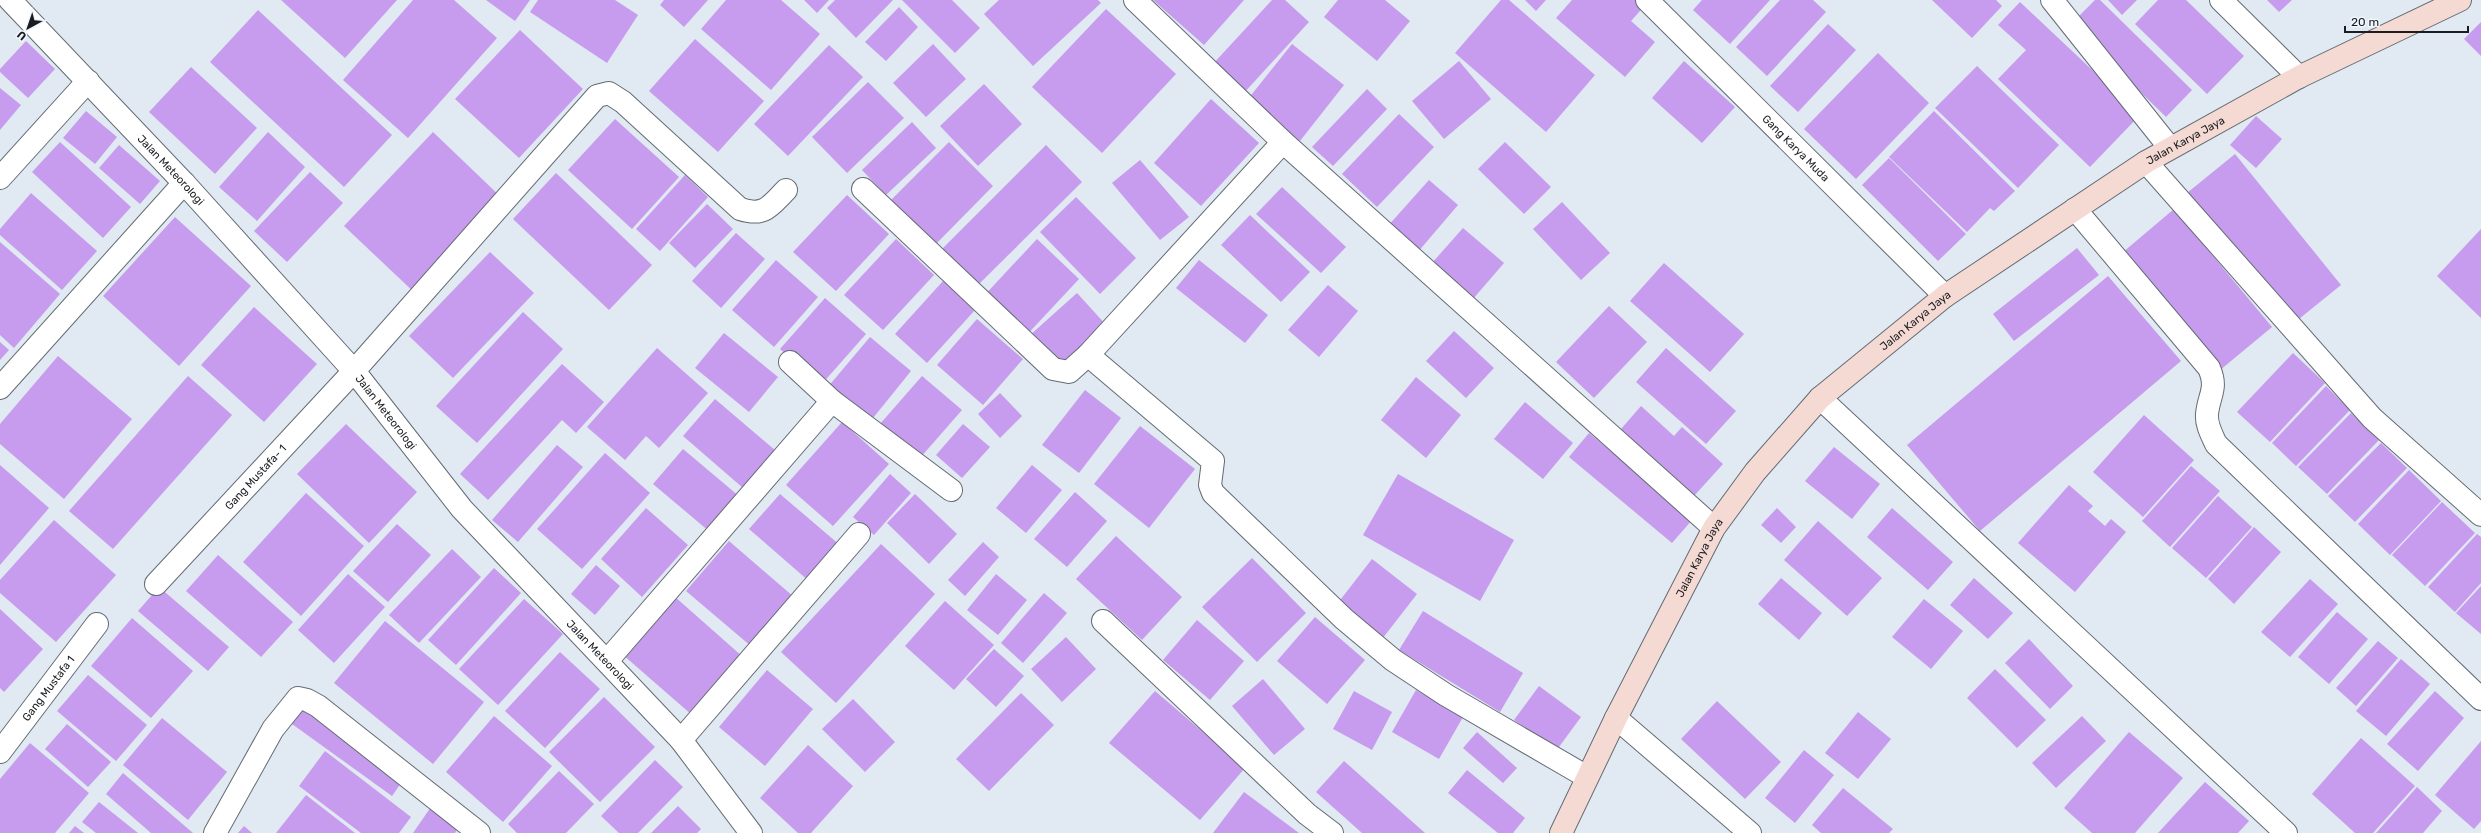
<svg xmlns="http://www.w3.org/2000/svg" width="2481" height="833" viewBox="0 0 2481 833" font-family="Rubik,sans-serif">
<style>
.building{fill:#c79cee}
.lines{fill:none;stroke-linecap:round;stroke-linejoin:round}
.minor-casing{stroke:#646b73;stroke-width:24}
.secondary-casing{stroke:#646b73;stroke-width:24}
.minor{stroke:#fff;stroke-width:22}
.secondary{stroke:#f5dad3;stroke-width:22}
.labels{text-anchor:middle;stroke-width:3.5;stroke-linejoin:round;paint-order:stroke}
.street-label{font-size:11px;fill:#1a1c20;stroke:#eff6fe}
</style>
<rect width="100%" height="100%" fill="#e1e9f2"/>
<!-- building -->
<g class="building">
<polygon points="281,0 397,0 345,58"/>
<polygon points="413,0 454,0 497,38 408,138 343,80"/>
<polygon points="486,0 530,0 515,21"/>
<polygon points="538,0 615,0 638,15 607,63 530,12"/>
<polygon points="664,0 708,0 684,27 660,5"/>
<polygon points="726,0 781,0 820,34 771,90 701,29"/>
<polygon points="804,0 829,0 817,13"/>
<polygon points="835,0 893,0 856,38 827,8"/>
<polygon points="902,0 952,0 980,28 955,53"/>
<polygon points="999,0 1098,0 1101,3 1033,66 984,14"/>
<polygon points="1153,0 1244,0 1204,45"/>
<polygon points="1272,0 1285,0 1309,22 1243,94 1212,65"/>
<polygon points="1338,0 1385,0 1410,21 1377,61 1324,17"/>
<polygon points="1501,0 1509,0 1595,75 1546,132 1455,53"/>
<polygon points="1525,0 1546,0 1536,11"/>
<polygon points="1572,0 1643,0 1647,3 1631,21 1655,42 1625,77 1556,18"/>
<polygon points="1702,0 1770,0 1730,44 1693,10"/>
<polygon points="1780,0 1813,0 1826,12 1767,76 1736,47"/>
<polygon points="1932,0 1996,0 2002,6 1972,38"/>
<polygon points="2095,0 2100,0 2192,90 2166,117 2071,24"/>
<polygon points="2108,0 2137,0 2122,15"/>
<polygon points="2158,0 2186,0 2244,56 2207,94 2135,24"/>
<polygon points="2267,0 2292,0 2279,12"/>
<polygon points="2020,2 2140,115 2090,167 1998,79 2026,50 1998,25"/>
<polygon points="899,7 918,27 886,61 865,42"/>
<polygon points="1106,9 1176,74 1102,153 1032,87"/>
<polygon points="258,10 392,135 344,187 210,62"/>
<polygon points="2481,22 2481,56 2464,39"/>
<polygon points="1828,24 1856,50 1798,112 1770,86"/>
<polygon points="520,30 583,89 519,158 455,99"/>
<polygon points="695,39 764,101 718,152 649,91"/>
<polygon points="26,41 55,69 28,98 0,72 0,69"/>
<polygon points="933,44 966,79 926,117 893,83"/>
<polygon points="1292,44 1344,85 1300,141 1248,99"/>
<polygon points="829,45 863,77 788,156 754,124"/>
<polygon points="1878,53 1929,103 1856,179 1804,129"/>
<polygon points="1459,61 1491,99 1444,139 1412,101"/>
<polygon points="1684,61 1735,107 1702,143 1652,98"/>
<polygon points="1977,66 2059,145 2018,188 1935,108"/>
<polygon points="191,67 257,128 215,174 149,112"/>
<polygon points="868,82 904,118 847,173 812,137"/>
<polygon points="984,84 1022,124 978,166 940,126"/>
<polygon points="0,88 21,105 0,130"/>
<polygon points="1367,89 1387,109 1333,166 1312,147"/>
<polygon points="1211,99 1259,143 1201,206 1154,163"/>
<polygon points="86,111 117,137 95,164 63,138"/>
<polygon points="1934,111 2015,191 1994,211 1990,208 1967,232 1889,157"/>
<polygon points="1399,114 1434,147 1377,207 1342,174"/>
<polygon points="2256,116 2282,139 2256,168 2230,145"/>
<polygon points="615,119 679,177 632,229 568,170"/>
<polygon points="912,122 936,148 886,195 862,170"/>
<polygon points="268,132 305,167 257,221 219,187"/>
<polygon points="433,132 504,200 416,294 344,226"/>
<polygon points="60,142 131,207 103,238 32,172"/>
<polygon points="949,142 993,186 933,247 888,203"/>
<polygon points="1505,142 1551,187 1524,214 1478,169"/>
<polygon points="119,145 160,181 140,204 99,168"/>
<polygon points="1046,145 1082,182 978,285 942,249"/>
<polygon points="2235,154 2341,285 2294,323 2187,193"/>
<polygon points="1889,158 1966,234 1938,261 1862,185"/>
<polygon points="1140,160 1189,217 1160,240 1112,183"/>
<polygon points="310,172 343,203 287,262 254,231"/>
<polygon points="556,173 652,265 609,310 513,219"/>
<polygon points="685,175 708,197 660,251 636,229"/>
<polygon points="1429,180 1458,205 1417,253 1387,227"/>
<polygon points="1282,187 1346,247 1321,273 1256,214"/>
<polygon points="31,193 97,251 62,290 0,235 0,229"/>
<polygon points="847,195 889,234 836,291 793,252"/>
<polygon points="1076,197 1136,258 1100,294 1040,232"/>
<polygon points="1562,202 1610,253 1581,280 1533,229"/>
<polygon points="707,204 733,229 695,268 669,243"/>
<polygon points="2174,209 2272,327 2219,371 2122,253"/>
<polygon points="1250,215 1310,272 1281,302 1221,245"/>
<polygon points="175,217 251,286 179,366 103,296"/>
<polygon points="1463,228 1504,263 1473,299 1432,263"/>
<polygon points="2481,229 2481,318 2437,276"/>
<polygon points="736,233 765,259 721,308 692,281"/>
<polygon points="896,239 934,275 883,330 844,295"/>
<polygon points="1037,239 1079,279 1023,339 981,299"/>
<polygon points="0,242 60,294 14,348 0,335"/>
<polygon points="2077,248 2099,275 2014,341 1993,314"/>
<polygon points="490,252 534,293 453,378 409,336"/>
<polygon points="776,260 818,297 774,347 732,310"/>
<polygon points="1199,260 1268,315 1245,343 1176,288"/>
<polygon points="1664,263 1744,334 1710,372 1630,301"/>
<polygon points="2108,276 2181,361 1980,531 1907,445"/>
<polygon points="943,281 975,310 927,363 895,334"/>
<polygon points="1328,285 1358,311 1319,357 1288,330"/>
<polygon points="1077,293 1107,326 1058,369 1029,336"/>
<polygon points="825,298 866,334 821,385 780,349"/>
<polygon points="1609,306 1647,342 1594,398 1556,362"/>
<polygon points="254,307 317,364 264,422 201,365"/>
<polygon points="523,312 563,349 477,443 436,406"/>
<polygon points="977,319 1023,359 983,405 937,365"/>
<polygon points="1454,331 1494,368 1466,398 1426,361"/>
<polygon points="724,333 778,377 749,412 695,368"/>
<polygon points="870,337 911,371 869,423 827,388"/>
<polygon points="0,342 9,350 0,360"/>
<polygon points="657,348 708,393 659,448 646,436 625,460 587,427"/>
<polygon points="1666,348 1736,411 1706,444 1636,382"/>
<polygon points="2293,353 2325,383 2270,442 2237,412"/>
<polygon points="58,356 132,419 64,499 0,444 0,424"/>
<polygon points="562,364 604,402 576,433 562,420 488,500 460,474"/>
<polygon points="188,376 232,415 113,549 69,511"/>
<polygon points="922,376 962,410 920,458 880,424"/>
<polygon points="1416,377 1461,415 1426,458 1381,420"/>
<polygon points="2326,386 2350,410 2296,466 2272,443"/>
<polygon points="1085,390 1121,418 1079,473 1042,445"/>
<polygon points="1000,393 1022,416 1000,438 978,414"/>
<polygon points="715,399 775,450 743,488 683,436"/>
<polygon points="1525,402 1573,443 1543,479 1494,439"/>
<polygon points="1641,406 1674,436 1682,427 1723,464 1694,496 1621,429"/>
<polygon points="2351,413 2379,440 2327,494 2298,467"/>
<polygon points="2144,415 2194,460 2143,517 2093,472"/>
<polygon points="842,422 889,464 833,526 786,485"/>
<polygon points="346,424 417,492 369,543 297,474"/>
<polygon points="963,424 990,447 962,478 936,455"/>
<polygon points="1140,426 1195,469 1149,528 1094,484"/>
<polygon points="1589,433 1692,520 1672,543 1569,457"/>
<polygon points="2381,443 2407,468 2355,522 2328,496"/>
<polygon points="557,445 583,467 518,542 492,520"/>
<polygon points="1834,447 1880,484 1852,519 1805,481"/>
<polygon points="683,449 740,497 710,532 653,484"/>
<polygon points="605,453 650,493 582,569 537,529"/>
<polygon points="0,465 49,508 0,565"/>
<polygon points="1032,465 1062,490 1026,533 996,508"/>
<polygon points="2191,466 2220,491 2170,547 2142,521"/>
<polygon points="2409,470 2441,501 2390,555 2358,524"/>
<polygon points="890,474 911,493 874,535 853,517"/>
<polygon points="1398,474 1514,540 1480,601 1363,535"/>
<polygon points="2069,485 2093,506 2088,511 2105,526 2111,519 2126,532 2075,592 2018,543"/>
<polygon points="1075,492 1107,521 1067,567 1034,539"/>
<polygon points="306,493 364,546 301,616 243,562"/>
<polygon points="780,494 841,546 810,582 749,529"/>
<polygon points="915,494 957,534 929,564 887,523"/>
<polygon points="2218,496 2252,527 2206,578 2172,548"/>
<polygon points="2442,502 2475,533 2425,586 2392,555"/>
<polygon points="646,508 688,545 642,597 601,559"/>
<polygon points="1777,508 1796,527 1781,543 1761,525"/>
<polygon points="1892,508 1953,562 1928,590 1867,537"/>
<polygon points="54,520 116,575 56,642 0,593 0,580"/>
<polygon points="1818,521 1882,578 1847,616 1784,560"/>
<polygon points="397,524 431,555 388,602 353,571"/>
<polygon points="2254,527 2281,552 2234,604 2208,579"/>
<polygon points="2477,534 2481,537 2481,583 2455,612 2428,587"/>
<polygon points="1116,536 1182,597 1142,640 1076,579"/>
<polygon points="729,541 794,597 752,647 686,591"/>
<polygon points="983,542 999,557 965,596 948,580"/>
<polygon points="881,544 935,594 836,703 781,652"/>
<polygon points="452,549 481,577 419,643 389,615"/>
<polygon points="218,555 293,622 261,657 186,591"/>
<polygon points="1252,558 1306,613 1257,662 1202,607"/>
<polygon points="1372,559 1417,594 1379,643 1334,608"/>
<polygon points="596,565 620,586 595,615 571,594"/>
<polygon points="494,568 521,593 456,665 428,640"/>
<polygon points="348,574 385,607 334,663 298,630"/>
<polygon points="996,574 1027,600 998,635 967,610"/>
<polygon points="1781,578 1822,613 1799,640 1758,604"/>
<polygon points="1974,578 2013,613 1988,639 1950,605"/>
<polygon points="2310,579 2338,604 2290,657 2261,632"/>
<polygon points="2481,586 2481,634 2456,613"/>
<polygon points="159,587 229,647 208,671 138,611"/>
<polygon points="1044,593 1067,613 1023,663 1001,643"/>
<polygon points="674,596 743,657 692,715 622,654"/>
<polygon points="524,599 563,634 498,705 459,669"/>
<polygon points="1924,599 1963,631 1931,669 1892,637"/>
<polygon points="945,601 994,645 954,690 905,646"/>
<polygon points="0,609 43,649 4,692 0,688"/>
<polygon points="1423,611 1523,673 1500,712 1399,650"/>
<polygon points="2337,612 2368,639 2329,684 2298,657"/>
<polygon points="1315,617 1365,660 1327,704 1277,661"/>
<polygon points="132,618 193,671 151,718 91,666"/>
<polygon points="1197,620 1244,661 1210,700 1163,660"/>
<polygon points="385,621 484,702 433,764 334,683"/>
<polygon points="1066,637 1096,669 1062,702 1031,669"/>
<polygon points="2029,639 2073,686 2050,709 2005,663"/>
<polygon points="2378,641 2398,658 2356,706 2336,688"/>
<polygon points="994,649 1024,676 996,707 966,679"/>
<polygon points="560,652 600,689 545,748 505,711"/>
<polygon points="2401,659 2430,684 2386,736 2356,711"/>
<polygon points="1995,669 2046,720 2017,748 1967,698"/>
<polygon points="767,670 813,709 765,766 719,727"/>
<polygon points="88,675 147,725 116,761 57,711"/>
<polygon points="1263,679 1305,729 1274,755 1232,706"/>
<polygon points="1539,686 1581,717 1556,751 1514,720"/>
<polygon points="1416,690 1463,717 1439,759 1392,732"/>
<polygon points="1155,691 1245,768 1200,820 1109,743"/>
<polygon points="1354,691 1392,712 1372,750 1333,729"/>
<polygon points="2435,691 2464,718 2418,771 2387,744"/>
<polygon points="1021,693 1054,725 989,791 956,759"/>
<polygon points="604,697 655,747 600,802 549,752"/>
<polygon points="853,699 895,742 865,772 822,729"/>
<polygon points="1717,701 1781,762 1745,799 1681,739"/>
<polygon points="304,707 404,779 392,796 292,724"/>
<polygon points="1858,712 1891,739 1858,779 1825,753"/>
<polygon points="494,716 552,766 503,822 446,772"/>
<polygon points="2082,716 2106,741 2056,788 2032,763"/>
<polygon points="162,718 227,772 188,820 123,765"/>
<polygon points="67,724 111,762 88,787 45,749"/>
<polygon points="1477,732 1517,768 1503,783 1463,748"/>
<polygon points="2129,732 2183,778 2135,833 2092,833 2064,808"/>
<polygon points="2361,738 2415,786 2373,833 2355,833 2312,794"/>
<polygon points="2481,741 2481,821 2474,829 2435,795"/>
<polygon points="30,743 89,793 55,833 0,833 0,779"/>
<polygon points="808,745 853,786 811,833 798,833 760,798"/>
<polygon points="1804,750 1834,775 1795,823 1765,798"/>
<polygon points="325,751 411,817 399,833 361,833 299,786"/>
<polygon points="655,760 683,787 638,833 619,833 601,816"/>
<polygon points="1344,761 1425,833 1362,833 1316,792"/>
<polygon points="1467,770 1525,818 1513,833 1498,833 1448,793"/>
<polygon points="559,771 594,804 566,833 517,833 508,824"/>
<polygon points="123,773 193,833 151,833 106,794"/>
<polygon points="2205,782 2249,821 2238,833 2158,833"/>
<polygon points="2417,787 2442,811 2423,833 2376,833"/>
<polygon points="1843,788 1893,829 1889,833 1821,833 1812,825"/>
<polygon points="1244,792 1299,833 1213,833"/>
<polygon points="306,795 355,833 276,833"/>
<polygon points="99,802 138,833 96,833 82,822"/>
<polygon points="433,804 461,824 455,833 413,833"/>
<polygon points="678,806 701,829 697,833 651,833"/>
<polygon points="75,826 84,833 69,833"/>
<polygon points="244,826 252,833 238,833"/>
</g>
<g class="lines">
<defs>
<g id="minor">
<path id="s1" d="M 10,0 L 184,183 L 354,371 L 462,509 L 681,740 L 751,833"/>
<polyline points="1135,0 1283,142 1714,528"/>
<path id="s2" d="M 1647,0 L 1945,296"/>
<polyline points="2052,0 2170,148"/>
<polyline points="2221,0 2299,77"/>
<polyline points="2146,162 2372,418 2481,515"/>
<polyline points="0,178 88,81"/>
<polyline points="863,189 1053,369 1069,372 1088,355 1283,142"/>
<path d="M 2075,209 L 2209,368 C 2218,389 2209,394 2207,414 C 2206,425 2212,435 2216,444 L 2481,699"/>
<polyline points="1088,355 1213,461 1210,485 1213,493 1344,619 1393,660 1446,695 1587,777"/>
<polyline points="790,362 832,401 951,490"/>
<polyline points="0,388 184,183"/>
<polyline points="1820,398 2286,833"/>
<path id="s3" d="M 156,584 L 354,371 L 597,96 L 609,93 L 623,102 L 740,209 C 765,217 770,206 786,190"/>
<polyline points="1103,621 1307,814 1332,833"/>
<polyline points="607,661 832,401"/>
<polyline points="1616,718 1750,833"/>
<polyline points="681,740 859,534"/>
<path id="s4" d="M 0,752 L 97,624"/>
<polyline points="215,833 273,729 298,698 307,700 318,706 479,833"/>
</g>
<g id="secondary">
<path id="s5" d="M 1561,833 L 1616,718 L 1714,528 L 1755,472 L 1820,398 L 1945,296 L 2146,162 L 2299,77 L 2460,0"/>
</g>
</defs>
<!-- minor casing -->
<use href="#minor" class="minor-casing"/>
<!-- secondary casing -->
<use href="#secondary" class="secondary-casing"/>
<!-- minor -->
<use href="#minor" class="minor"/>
<!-- secondary -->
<use href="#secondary" class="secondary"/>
</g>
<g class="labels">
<!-- street labels -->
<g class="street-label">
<text dy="4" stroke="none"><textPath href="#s5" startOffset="957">Jalan Karya Jaya</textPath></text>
<text dy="4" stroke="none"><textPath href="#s2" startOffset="210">Gang Karya Muda</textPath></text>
<text dy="4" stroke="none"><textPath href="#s1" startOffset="234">Jalan Meteorologi</textPath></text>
<text dy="4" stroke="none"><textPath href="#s5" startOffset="632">Jalan Karya Jaya</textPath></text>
<text dy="4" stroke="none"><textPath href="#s1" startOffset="558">Jalan Meteorologi</textPath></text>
<text dy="4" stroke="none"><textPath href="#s3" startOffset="146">Gang Mustafa- 1</textPath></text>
<text dy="4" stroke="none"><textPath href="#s5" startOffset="308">Jalan Karya Jaya</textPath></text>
<text dy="4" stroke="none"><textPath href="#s1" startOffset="882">Jalan Meteorologi</textPath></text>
<text dy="4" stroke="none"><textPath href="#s4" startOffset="80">Gang Mustafa 1</textPath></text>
</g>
</g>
<!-- north arrow -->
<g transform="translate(28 28) rotate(220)" stroke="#eff6fe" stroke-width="3" paint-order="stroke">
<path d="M0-3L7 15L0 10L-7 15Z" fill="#1a1c20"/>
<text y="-6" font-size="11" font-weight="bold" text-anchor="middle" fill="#1a1c20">U</text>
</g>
<!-- scale -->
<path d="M2345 26v6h123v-6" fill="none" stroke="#1a1c20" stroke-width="2"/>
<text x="2351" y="26" font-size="12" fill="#1a1c20" stroke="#eff6fe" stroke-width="3" paint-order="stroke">20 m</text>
</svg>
